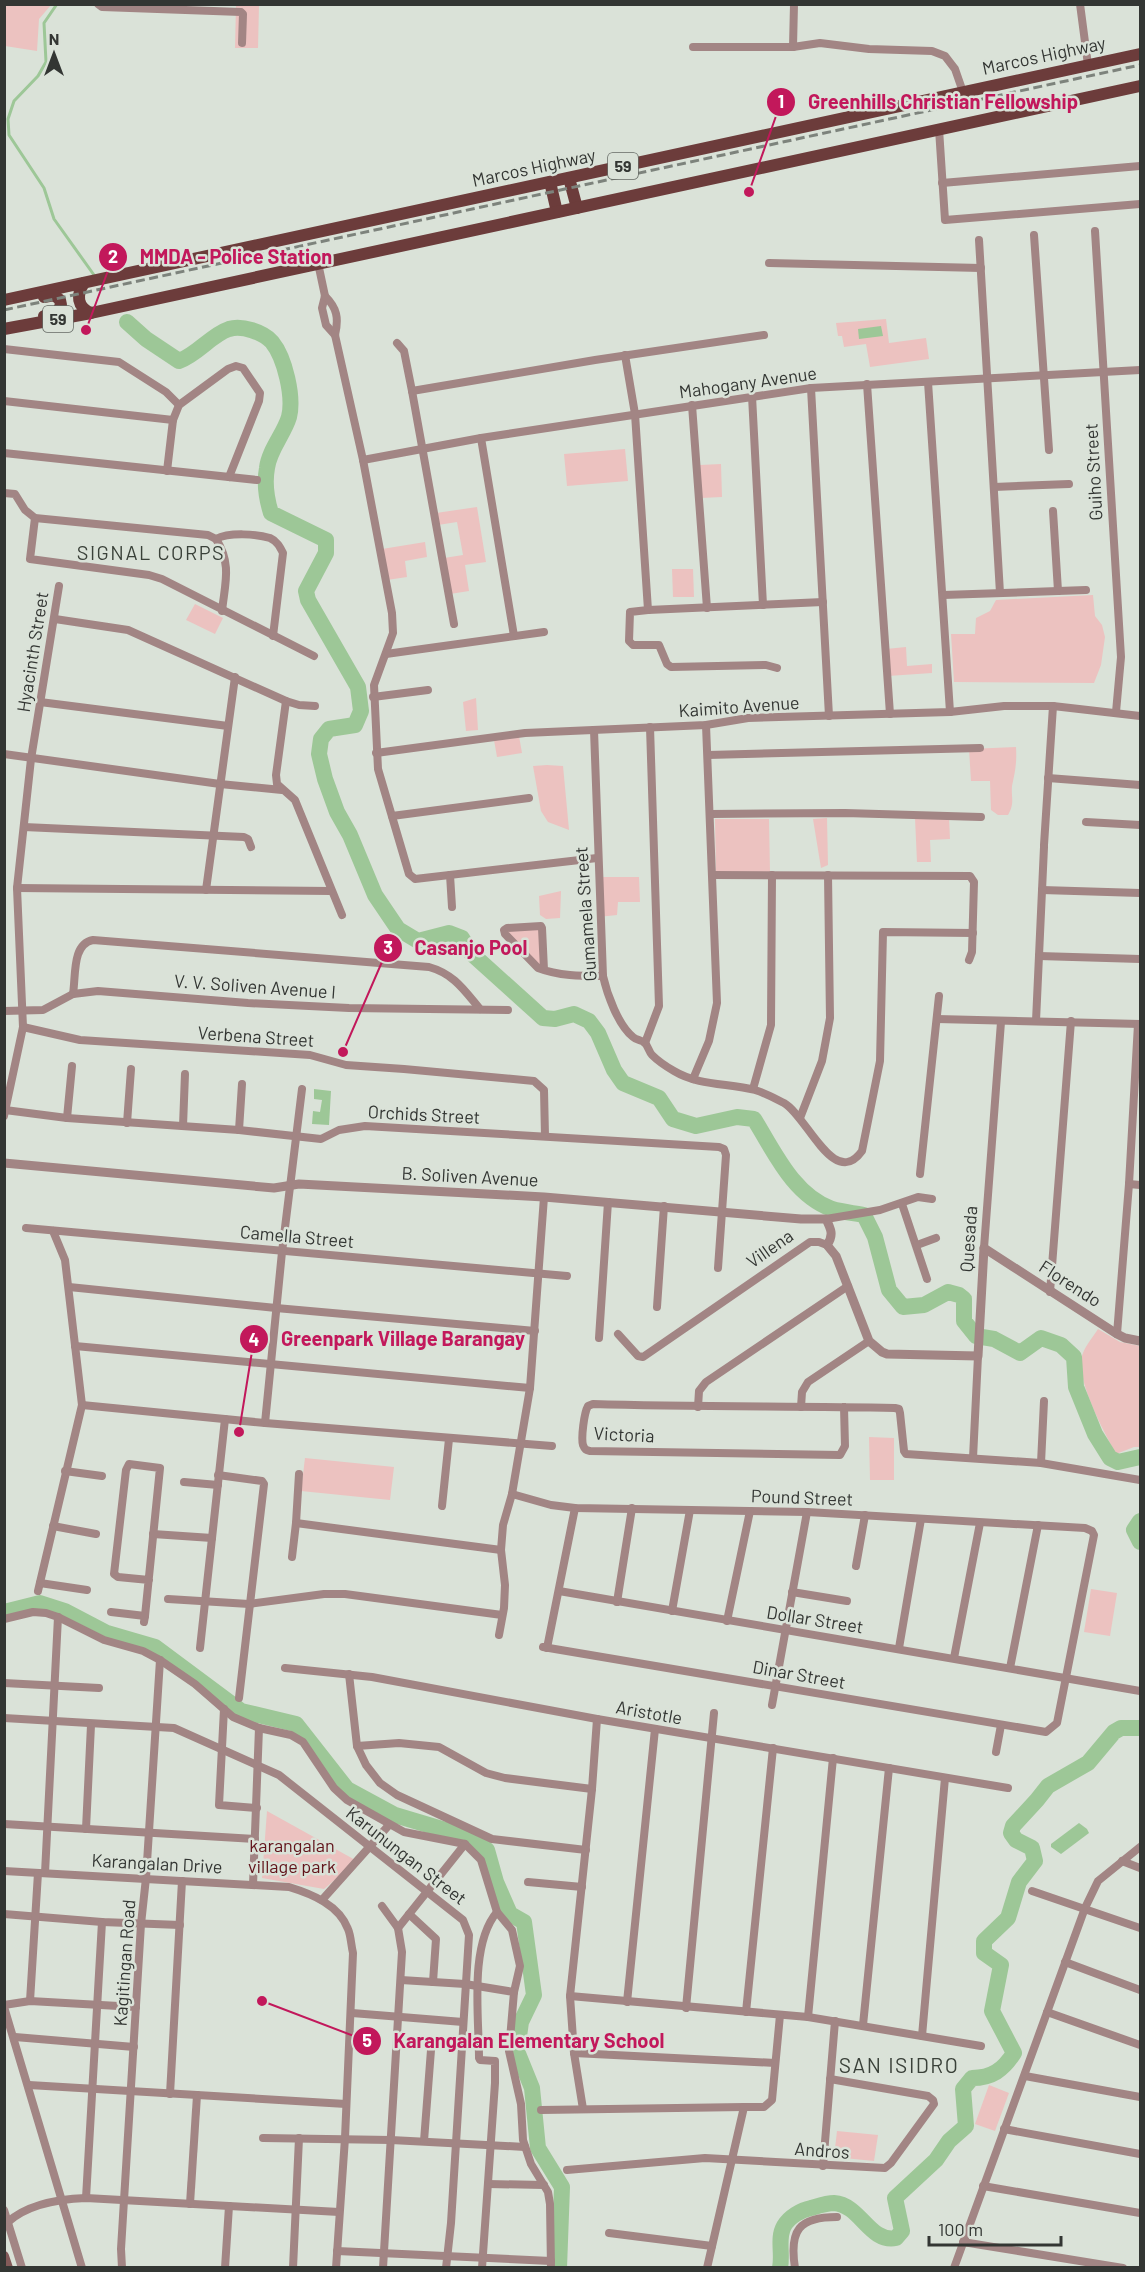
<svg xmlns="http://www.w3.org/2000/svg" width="1145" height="2272" viewBox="0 0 1145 2272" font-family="Barlow,sans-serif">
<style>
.green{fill:#ecc2c0}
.water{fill:#9dc797}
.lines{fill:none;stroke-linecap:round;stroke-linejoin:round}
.stream{stroke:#9dc797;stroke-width:3}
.river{stroke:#9dc797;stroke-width:16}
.minor{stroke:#a28584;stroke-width:8}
.tertiary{stroke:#a28584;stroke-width:9}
.secondary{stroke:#835a59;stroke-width:10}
.primary{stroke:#6c3c3b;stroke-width:12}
.rail{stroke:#7d837c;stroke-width:3;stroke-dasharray:9 4.5;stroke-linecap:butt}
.labels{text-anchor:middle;stroke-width:5;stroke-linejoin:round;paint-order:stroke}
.shield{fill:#dae2d8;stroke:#656a64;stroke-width:1.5}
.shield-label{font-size:16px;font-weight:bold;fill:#333633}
.street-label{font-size:18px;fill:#333633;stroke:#dae2d8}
.park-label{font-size:18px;fill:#61131a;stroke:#dae2d8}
.neighbourhood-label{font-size:20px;letter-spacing:1.5px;fill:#3a4139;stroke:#dae2d8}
.quarter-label{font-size:21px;letter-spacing:1.5px;fill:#3a4139;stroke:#dae2d8}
.leader{fill:none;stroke:#c2185b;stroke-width:2}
.callout-dot{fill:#c2185b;stroke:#dae2d8;stroke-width:2}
.mark-label{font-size:18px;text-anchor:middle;font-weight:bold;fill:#fff}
.callout-label{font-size:20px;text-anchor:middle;font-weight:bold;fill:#c2185b;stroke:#dae2d8;stroke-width:5;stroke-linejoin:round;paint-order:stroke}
</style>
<rect width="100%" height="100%" fill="#dae2d8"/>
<!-- green -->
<g class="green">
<polygon points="4,5 51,5 39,19 37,51 5,46"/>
<polygon points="236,5 259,5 258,48 235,48"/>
<polygon points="886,319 889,343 926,338 929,359 870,367 866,344 844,347 842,336 838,336 836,323"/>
<polygon points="625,449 628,481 567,486 564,454"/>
<polygon points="721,464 722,497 701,498 700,465"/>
<polygon points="477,507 486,562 465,565 469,591 450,594 444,558 463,555 457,522 438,525 436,513"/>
<polygon points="425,542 427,557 405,561 407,577 387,580 382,549"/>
<polygon points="672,569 693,569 694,597 673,597"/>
<polygon points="1093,595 1095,616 1102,625 1105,637 1101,665 1094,683 954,682 951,634 975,634 976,618 990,611 996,600"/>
<polygon points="195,604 223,618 215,634 186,620"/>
<polygon points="906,647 907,666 932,664 932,673 888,676 886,649"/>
<polygon points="476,698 478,730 466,731 463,702"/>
<polygon points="519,736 522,753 497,757 494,740"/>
<path d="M 1016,747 C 1017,763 1015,772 1012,786 C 1011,798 1015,803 1008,815 L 998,815 L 991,810 L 990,781 L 971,781 L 969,749 Z"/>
<polygon points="547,765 563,766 569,830 548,822 541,811 533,766"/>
<polygon points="949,817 950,839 930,840 931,862 917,862 915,818"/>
<polygon points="827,818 828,865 821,868 813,819"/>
<polygon points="715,819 769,819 770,872 716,872"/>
<polygon points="598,877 639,877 640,902 618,902 617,915 598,917"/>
<polygon points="561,891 560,918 546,919 540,915 539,896"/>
<polygon points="509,929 540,929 542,967 507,934"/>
<path d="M 1098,1329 L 1120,1342 L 1140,1346 L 1140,1447 L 1134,1447 L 1116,1454 C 1105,1433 1073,1376 1083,1353 C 1086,1345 1093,1337 1098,1329 Z"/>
<polygon points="869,1437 894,1438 894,1480 870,1480"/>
<polygon points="305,1458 394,1467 390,1500 301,1491"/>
<polygon points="1091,1589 1117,1593 1110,1636 1084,1632"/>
<polygon points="267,1811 357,1861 324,1889 262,1878"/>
<polygon points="989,2085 1009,2093 995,2131 975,2124"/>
<polygon points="837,2131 878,2135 874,2161 834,2157"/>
</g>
<!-- water -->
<g class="water">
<polygon points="881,326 883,336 859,339 858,329"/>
<polygon points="314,1089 331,1091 329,1125 312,1124 313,1111 320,1112 322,1100 314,1099"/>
<polygon points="1079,1823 1087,1829 1089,1833 1061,1854 1051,1847 1051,1844"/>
</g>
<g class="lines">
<!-- stream -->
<polyline class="stream" points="57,4 44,23 46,62 38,76 14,101 8,119 9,135 44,188 54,219 94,275"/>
<!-- river -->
<g class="river">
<path d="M 127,322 L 146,339 L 179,361 C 198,354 211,335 229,329 C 242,325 263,332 272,342 C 285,358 294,397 289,417 C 284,434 269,450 267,468 C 264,484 266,497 271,513 L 326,540 L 326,553 L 306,591 L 308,600 L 358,687 L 361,711 L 355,725 L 329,729 L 321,739 L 319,754 L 325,779 L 337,812 L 350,835 L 375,895 L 398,929 L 418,941 L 449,933 L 462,938 L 471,953 L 543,1018 L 555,1019 L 574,1014 L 589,1021 L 598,1033 L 614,1070 L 623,1083 L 659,1098 L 673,1119 L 696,1126 L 737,1117 L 754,1119 C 774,1151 793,1195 832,1209 C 842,1212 854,1213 864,1215 L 875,1237 L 889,1290 L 903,1307 L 924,1305 L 948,1292 L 959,1295 L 964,1299 L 964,1321 L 976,1336 L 994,1339 L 1020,1353 L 1041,1338 L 1061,1345 L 1074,1357 L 1076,1387 L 1095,1434 L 1110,1458 L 1118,1462 L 1140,1457"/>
<polyline points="1140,1521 1134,1530 1140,1542"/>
<polyline points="4,1612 40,1603 65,1611 107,1633 155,1647 241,1711 296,1724 347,1789 395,1815 472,1838 479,1843 487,1850 496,1882 510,1914 524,1922 534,1995 521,2022 517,2051 532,2088 538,2148 562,2187 559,2268"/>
<path d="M 780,2268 C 783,2254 777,2238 784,2226 C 789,2217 801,2210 811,2208 C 818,2206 827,2203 834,2203 C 861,2205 869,2243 896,2238 L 902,2231 L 895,2198 L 936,2160 L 949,2141 L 966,2126 L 963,2089 L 972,2078 C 992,2078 1003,2070 1014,2053 L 992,2011 L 1001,1965 L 984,1953 L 984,1941 L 1008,1918 L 1019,1882 L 1035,1861 L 1032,1848 L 1016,1840 L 1011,1833 L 1013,1826 L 1037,1800 L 1048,1786 L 1088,1763 L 1114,1732 L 1121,1728 L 1140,1728"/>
</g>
<!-- minor -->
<g class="minor">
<polyline points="98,4 102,7 241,12 243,14 242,43"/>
<polyline points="1080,4 1088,65"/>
<polyline points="693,47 793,47 820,43 869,49 932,51 945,56 955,69 963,92"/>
<polyline points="793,47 794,4"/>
<polyline points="939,129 945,220 1140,204"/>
<polyline points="942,183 1140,166"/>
<polyline points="1095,231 1121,657 1116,712"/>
<polyline points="1034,235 1049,450"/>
<polyline points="979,240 1000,593"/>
<polyline points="318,263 325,296 322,308 326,325 335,335"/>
<polyline points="769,263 981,268"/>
<path d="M 325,296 C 337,308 339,318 335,335 L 363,460 L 392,613 L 393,633 L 374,685 L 378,769 L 409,874 L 415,879 L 597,858"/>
<polyline points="397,343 404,351 412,391 454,624"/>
<polyline points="4,349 119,362 166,392 179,405"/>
<polyline points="625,355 635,414 648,610 630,612 629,641 633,645 659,645 667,664 671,667 766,665 777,668"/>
<polyline points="928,382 950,712"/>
<polyline points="867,384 890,714"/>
<polyline points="811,388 829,716"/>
<polyline points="412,391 595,360 764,335"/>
<polyline points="752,396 763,605"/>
<polyline points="4,401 173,420"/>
<polyline points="692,405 707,608"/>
<polyline points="481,438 514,636"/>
<polyline points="4,453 257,480"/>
<polyline points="363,460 481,438 811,388 1140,370"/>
<polyline points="167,471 173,420 179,405 228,369 236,366 243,368 260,393 259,401 229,477"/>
<polyline points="994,487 1069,484"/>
<path d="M 4,493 L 15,494 L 25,510 L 35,518 L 208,535 L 216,539 C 229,532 257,534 270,538 C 277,541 280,547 283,553 L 273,636"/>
<polyline points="1053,511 1058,591"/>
<polyline points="35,518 30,559 149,575 162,579 314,656"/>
<path d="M 216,539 C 232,564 225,583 222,611"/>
<polyline points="943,595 1086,590"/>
<polyline points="648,610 823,602"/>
<polyline points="55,619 128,630 286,701 299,705 315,706"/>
<polyline points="386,654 544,632"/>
<polyline points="373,697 428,690"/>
<polyline points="286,701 276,775 277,784 295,800 342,915"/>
<polyline points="40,702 228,726"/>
<path d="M 594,730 L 603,976 C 607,994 618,1025 633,1037 C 636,1040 642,1040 645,1043 C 648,1046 649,1052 652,1055 C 658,1061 667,1067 674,1071 C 699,1086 728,1083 755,1090 C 765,1093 774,1098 784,1103 C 807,1116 834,1190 862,1151 L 880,1061 L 883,932 L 973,933"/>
<polyline points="376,753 525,733 706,725 748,718 950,712 1004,706 1053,706 1140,716"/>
<polyline points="4,754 220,784 282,790"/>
<polyline points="708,755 980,748"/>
<polyline points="1048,778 1140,785"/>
<polyline points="711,814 845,813 981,817"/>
<polyline points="392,816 529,798"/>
<polyline points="1086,822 1140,825"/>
<polyline points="24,827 244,837 248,839 251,847"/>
<polyline points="1044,845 1053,706"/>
<polyline points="450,875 452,907"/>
<polyline points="713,875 970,876 974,882 972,952 969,960"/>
<polyline points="17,888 331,891"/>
<polyline points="206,890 235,677"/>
<polyline points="1042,890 1140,893"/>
<polyline points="1039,956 1140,959"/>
<path d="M 544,970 L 542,928 L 541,926 L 507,928 L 504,930 L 505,934 L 538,968 C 559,976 580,976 603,976"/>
<path d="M 73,994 C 76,975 72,944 93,940 L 429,967 C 454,974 464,990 480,1009"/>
<polyline points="4,1011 43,1010 73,994 98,991 248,1003 349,1008 508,1010"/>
<polyline points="937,1019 1140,1024"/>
<polyline points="1036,1021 1044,847"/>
<polyline points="23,1027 80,1040 310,1055 346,1065 404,1069 534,1081 544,1090 545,1136"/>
<polyline points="645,1043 659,1006 650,727"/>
<polyline points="693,1079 709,1041 717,1003 706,725"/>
<polyline points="753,1089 771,1025 772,875"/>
<polyline points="5,1110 67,1118 239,1130 321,1139 339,1130 365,1126 719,1147 724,1149 726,1155 718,1268"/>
<polyline points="4,1116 23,1027 17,888 31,759 59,586"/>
<polyline points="67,1118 72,1066"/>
<polyline points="800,1118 822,1061 830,1018 828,875"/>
<polyline points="127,1123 131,1069"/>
<polyline points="183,1126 185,1074"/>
<polyline points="239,1130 242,1084"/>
<polyline points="920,1174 939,996"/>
<polyline points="1129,1184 1140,1185"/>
<polyline points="902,1204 927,1279"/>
<polyline points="826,1219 880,1210 918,1197 932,1199"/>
<polyline points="26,1228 567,1276"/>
<polyline points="917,1245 936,1238"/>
<polyline points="984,1248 1001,1022"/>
<polyline points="69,1287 276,1308 535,1331"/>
<polyline points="1050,1292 1071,1021"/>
<polyline points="657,1307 664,1206"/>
<polyline points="618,1334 638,1356 643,1357 810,1242 819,1242 827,1245"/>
<polyline points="1117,1334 1129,1184 1138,1024"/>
<polyline points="599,1338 608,1202"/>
<polyline points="75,1346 530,1388"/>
<polyline points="82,1405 265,1423 552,1446"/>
<polyline points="698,1407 699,1391 706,1382 848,1286"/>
<polyline points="801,1407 802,1392 808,1382 869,1341"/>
<path d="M 844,1407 L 845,1446 L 840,1455 L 590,1451 C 586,1450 585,1450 583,1445 C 581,1438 584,1413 588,1406 L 593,1404 C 693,1407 794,1406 895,1408 L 899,1409 L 900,1413 L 904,1451 L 906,1454 L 1041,1463 L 1140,1480"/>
<polyline points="265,1423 282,1252 302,1089"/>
<polyline points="973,1458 978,1356"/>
<polyline points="1041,1463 1044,1401"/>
<polyline points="65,1471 102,1476"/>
<polyline points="218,1475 262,1481 264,1484 239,1698"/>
<polyline points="184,1482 218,1485"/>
<polyline points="512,1494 551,1505 575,1508 807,1512 1085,1528 1092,1531 1094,1535 1057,1723 1046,1732 543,1647"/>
<polyline points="442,1506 449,1439"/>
<polyline points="296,1523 501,1550"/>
<polyline points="53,1526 96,1534"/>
<polyline points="153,1534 212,1538"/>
<polyline points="292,1557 296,1523 299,1474"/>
<polyline points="856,1566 865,1515"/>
<polyline points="40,1583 87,1590"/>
<polyline points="38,1591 82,1405 65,1260 53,1231"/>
<polyline points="559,1591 1140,1691"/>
<polyline points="792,1592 847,1601"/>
<polyline points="168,1599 249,1604 324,1594 345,1594 502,1615"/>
<polyline points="617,1602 632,1508"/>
<polyline points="672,1611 690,1510"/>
<polyline points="111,1612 145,1616"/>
<polyline points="4,1619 33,1612 46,1613 58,1617 104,1640 143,1651 160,1660 195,1684 233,1717 259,1728 291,1735 303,1742 334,1788 347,1800 404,1832 465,1844 481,1860 497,1912 512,1930 520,1966 514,1992 509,2051 521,2104 523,2140 531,2164 548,2192 550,2204 551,2268"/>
<polyline points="727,1621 750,1511"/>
<polyline points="144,1622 145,1616 160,1468 129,1464 126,1470 114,1574 118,1577 149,1580"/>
<polyline points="499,1635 504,1608 505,1585 501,1550 503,1525 512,1494 530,1388 544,1197"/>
<polyline points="200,1648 225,1419"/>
<polyline points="547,1648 575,1508"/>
<polyline points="899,1648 921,1519"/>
<polyline points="954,1658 980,1523"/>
<polyline points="285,1668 372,1677 597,1719 1008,1788"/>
<polyline points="1010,1668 1038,1525"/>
<polyline points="349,1674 357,1746 366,1765 380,1783 397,1795 492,1839 586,1850"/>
<polyline points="4,1683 99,1688"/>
<polyline points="772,1705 807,1512"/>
<polyline points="224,1709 219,1805 257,1808"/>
<polyline points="4,1718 174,1728 279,1775 463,1920 469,1935 451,2223 446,2268"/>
<polyline points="357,1746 399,1743 439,1747 486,1773 505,1778 592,1789"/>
<polyline points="996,1752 1001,1725"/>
<polyline points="4,1824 255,1839"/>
<polyline points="86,1829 91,1725"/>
<polyline points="1122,1861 1140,1868"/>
<path d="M 4,1871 L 289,1887 C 312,1894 339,1905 348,1929 C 351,1936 351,1945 353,1953 L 345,2138 L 336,2268"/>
<polyline points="45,1873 58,1617"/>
<polyline points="528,1882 582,1887"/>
<polyline points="253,1885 259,1728"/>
<polyline points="1032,1891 1140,1928"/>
<polyline points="322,1900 389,1825"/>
<polyline points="382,1906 398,1928 402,1952 383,2268"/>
<polyline points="4,1914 102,1922 180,1925"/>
<polyline points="409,1914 436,1939 433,1982"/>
<polyline points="398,1928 465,1844"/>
<polyline points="1065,1962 1140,1990"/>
<polyline points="401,1980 465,1984 514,1992"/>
<polyline points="570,1996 808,2017 981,2046"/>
<polyline points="30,2001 38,1873"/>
<polyline points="627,2002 655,1729"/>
<polyline points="4,2005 30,2001 136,2007"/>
<polyline points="4,2007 82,2268"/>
<polyline points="686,2008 714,1713"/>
<polyline points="746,2012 773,1748"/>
<polyline points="1047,2012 1140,2045"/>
<polyline points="352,2013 463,2022"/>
<polyline points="808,2017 833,1758"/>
<polyline points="863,2025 889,1768"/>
<polyline points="922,2036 945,1778"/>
<polyline points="15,2037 134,2047"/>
<polyline points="574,2053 775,2063"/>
<polyline points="1025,2076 1140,2097"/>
<polyline points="29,2085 346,2104"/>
<polyline points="170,2094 182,1881"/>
<polyline points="583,2109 574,2053 570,1996 592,1789 597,1719"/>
<polyline points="541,2110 744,2107"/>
<polyline points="1004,2129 1140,2154"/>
<polyline points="263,2138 391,2140 525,2147"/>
<polyline points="424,2141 431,2050"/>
<polyline points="823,2166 835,2021"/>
<polyline points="567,2170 705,2158 885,2168 891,2163 934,2104 933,2100 928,2096 830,2079"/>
<polyline points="488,2184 544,2185"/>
<polyline points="983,2186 1140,2213"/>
<polyline points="86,2198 102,1922"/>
<polyline points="190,2204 197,2095"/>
<polyline points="4,2210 22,2268"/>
<path d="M 8,2222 C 28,2204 60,2199 86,2198 L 339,2212"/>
<polyline points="609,2233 712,2246"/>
<polyline points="963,2242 1123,2268"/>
<polyline points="337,2251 551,2261"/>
<polyline points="122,2268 121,2249 141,1924 146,1878 160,1660"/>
<polyline points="225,2268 229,2206"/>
<polyline points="293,2268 299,2138"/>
<path d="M 482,2268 L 495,2083 L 495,2061 L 480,2060 L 479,2058 C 479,2017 469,1945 497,1912"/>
<polyline points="707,2268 744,2107 764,2107 772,2100 780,2015"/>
<path d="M 795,2268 C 789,2230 799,2217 837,2217"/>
<polyline points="954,2268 1085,1908 1098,1881 1140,1847"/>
</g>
<!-- tertiary -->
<g class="tertiary">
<path d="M 4,1163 L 274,1188 L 299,1184 L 544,1197 L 801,1219 L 826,1219 C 831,1229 834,1235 827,1245 L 836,1256 L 869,1341 L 882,1352 L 887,1354 L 978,1356 L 984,1248"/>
<polyline points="984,1248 1117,1334 1125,1338 1140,1341"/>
</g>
<!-- secondary -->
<polyline class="secondary" points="4,2256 8,2268"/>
<!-- primary -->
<g class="primary">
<polyline points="569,178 577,208"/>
<polyline points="550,182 557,212"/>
<path d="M 84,283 C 76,295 77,307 91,313"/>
<polyline points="4,300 1140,54"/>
<polyline points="44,316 57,313 61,305 60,300 54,295 44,297"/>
<polyline points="4,329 91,313 1140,86"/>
</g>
<!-- rail -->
<polyline class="rail" points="4,310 1140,65"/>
</g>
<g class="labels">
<!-- shield labels -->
<g class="shield">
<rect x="608" y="153" width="30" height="26" rx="4.5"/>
<rect x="43" y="306" width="30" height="26" rx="4.5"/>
</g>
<g class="shield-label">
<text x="623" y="172">59</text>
<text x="58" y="325">59</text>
</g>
<!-- street labels -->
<g class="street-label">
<text transform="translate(1044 56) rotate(-12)" y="6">Marcos Highway</text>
<text transform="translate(534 168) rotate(-12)" y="6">Marcos Highway</text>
<text transform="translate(748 383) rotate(-8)" y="6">Mahogany Avenue</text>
<text transform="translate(1094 472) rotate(-93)" y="6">Guiho Street</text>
<text transform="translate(33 652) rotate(-81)" y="6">Hyacinth Street</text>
<text transform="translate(739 707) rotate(-4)" y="6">Kaimito Avenue</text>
<text transform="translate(586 914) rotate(-94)" y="6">Gumamela Street</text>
<text transform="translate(255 987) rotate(4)" y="6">V. V. Soliven Avenue I</text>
<text transform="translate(256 1037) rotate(4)" y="6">Verbena Street</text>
<text transform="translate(424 1115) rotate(3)" y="6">Orchids Street</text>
<text transform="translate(470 1177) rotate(3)" y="6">B. Soliven Avenue</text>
<text transform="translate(297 1237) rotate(5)" y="6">Camella Street</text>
<text transform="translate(969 1239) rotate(-86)" y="6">Quesada</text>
<text transform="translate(770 1249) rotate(-35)" y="6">Villena</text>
<text transform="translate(1070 1284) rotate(33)" y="6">Florendo</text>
<text transform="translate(624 1435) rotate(3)" y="6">Victoria</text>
<text transform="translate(802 1498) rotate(2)" y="6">Pound Street</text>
<text transform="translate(815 1620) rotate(9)" y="6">Dollar Street</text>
<text transform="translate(799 1675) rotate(10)" y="6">Dinar Street</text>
<text transform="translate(649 1713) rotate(10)" y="6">Aristotle</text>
<text transform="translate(406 1856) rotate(38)" y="6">Karunungan Street</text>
<text transform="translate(157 1864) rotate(3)" y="6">Karangalan Drive</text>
<text transform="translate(125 1963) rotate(-86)" y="6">Kagitingan Road</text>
<text transform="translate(822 2151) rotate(4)" y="6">Andros</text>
</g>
<!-- park labels -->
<g class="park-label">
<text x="292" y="1852">karangalan<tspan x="292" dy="21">village park</tspan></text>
</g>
<!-- neighbourhood labels -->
<g class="neighbourhood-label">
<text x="151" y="560">SIGNAL CORPS</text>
</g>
<!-- quarter labels -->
<g class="quarter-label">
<text x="899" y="2073">SAN ISIDRO</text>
</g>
</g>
<!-- callouts -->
<path class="leader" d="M749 192L781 102M86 330L113 257M343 1052L388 948M239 1432L254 1339M262 2001L367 2041"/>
<g class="callout-dot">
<circle cx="749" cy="192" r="6"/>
<circle cx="86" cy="330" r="6"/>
<circle cx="343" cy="1052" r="6"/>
<circle cx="239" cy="1432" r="6"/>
<circle cx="262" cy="2001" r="6"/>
<circle cx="781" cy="102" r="15"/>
<circle cx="113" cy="257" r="15"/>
<circle cx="388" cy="948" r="15"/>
<circle cx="254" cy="1339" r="15"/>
<circle cx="367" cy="2041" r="15"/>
</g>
<g class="mark-label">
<text x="781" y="108">1</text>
<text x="113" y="263">2</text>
<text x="388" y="954">3</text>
<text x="254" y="1346">4</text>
<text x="367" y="2047">5</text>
</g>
<g class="callout-label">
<text x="943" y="109">Greenhills Christian Fellowship</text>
<text x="236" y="264">MMDA - Police Station</text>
<text x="471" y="955">Casanjo Pool</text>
<text x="403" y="1346">Greenpark Village Barangay</text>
<text x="529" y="2048">Karangalan Elementary School</text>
</g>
<!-- border -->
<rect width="1145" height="2272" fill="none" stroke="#333633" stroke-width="12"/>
<!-- north arrow -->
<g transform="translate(54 54)" stroke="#dae2d8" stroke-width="4.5" paint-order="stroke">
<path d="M0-4.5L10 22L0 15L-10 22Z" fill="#333633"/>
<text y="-9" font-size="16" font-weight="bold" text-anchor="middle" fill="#333633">N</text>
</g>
<!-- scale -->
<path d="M929 2236v9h132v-9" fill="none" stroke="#333633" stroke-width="3"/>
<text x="938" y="2236" font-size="18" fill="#333633" stroke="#dae2d8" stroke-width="4.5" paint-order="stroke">100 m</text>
</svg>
